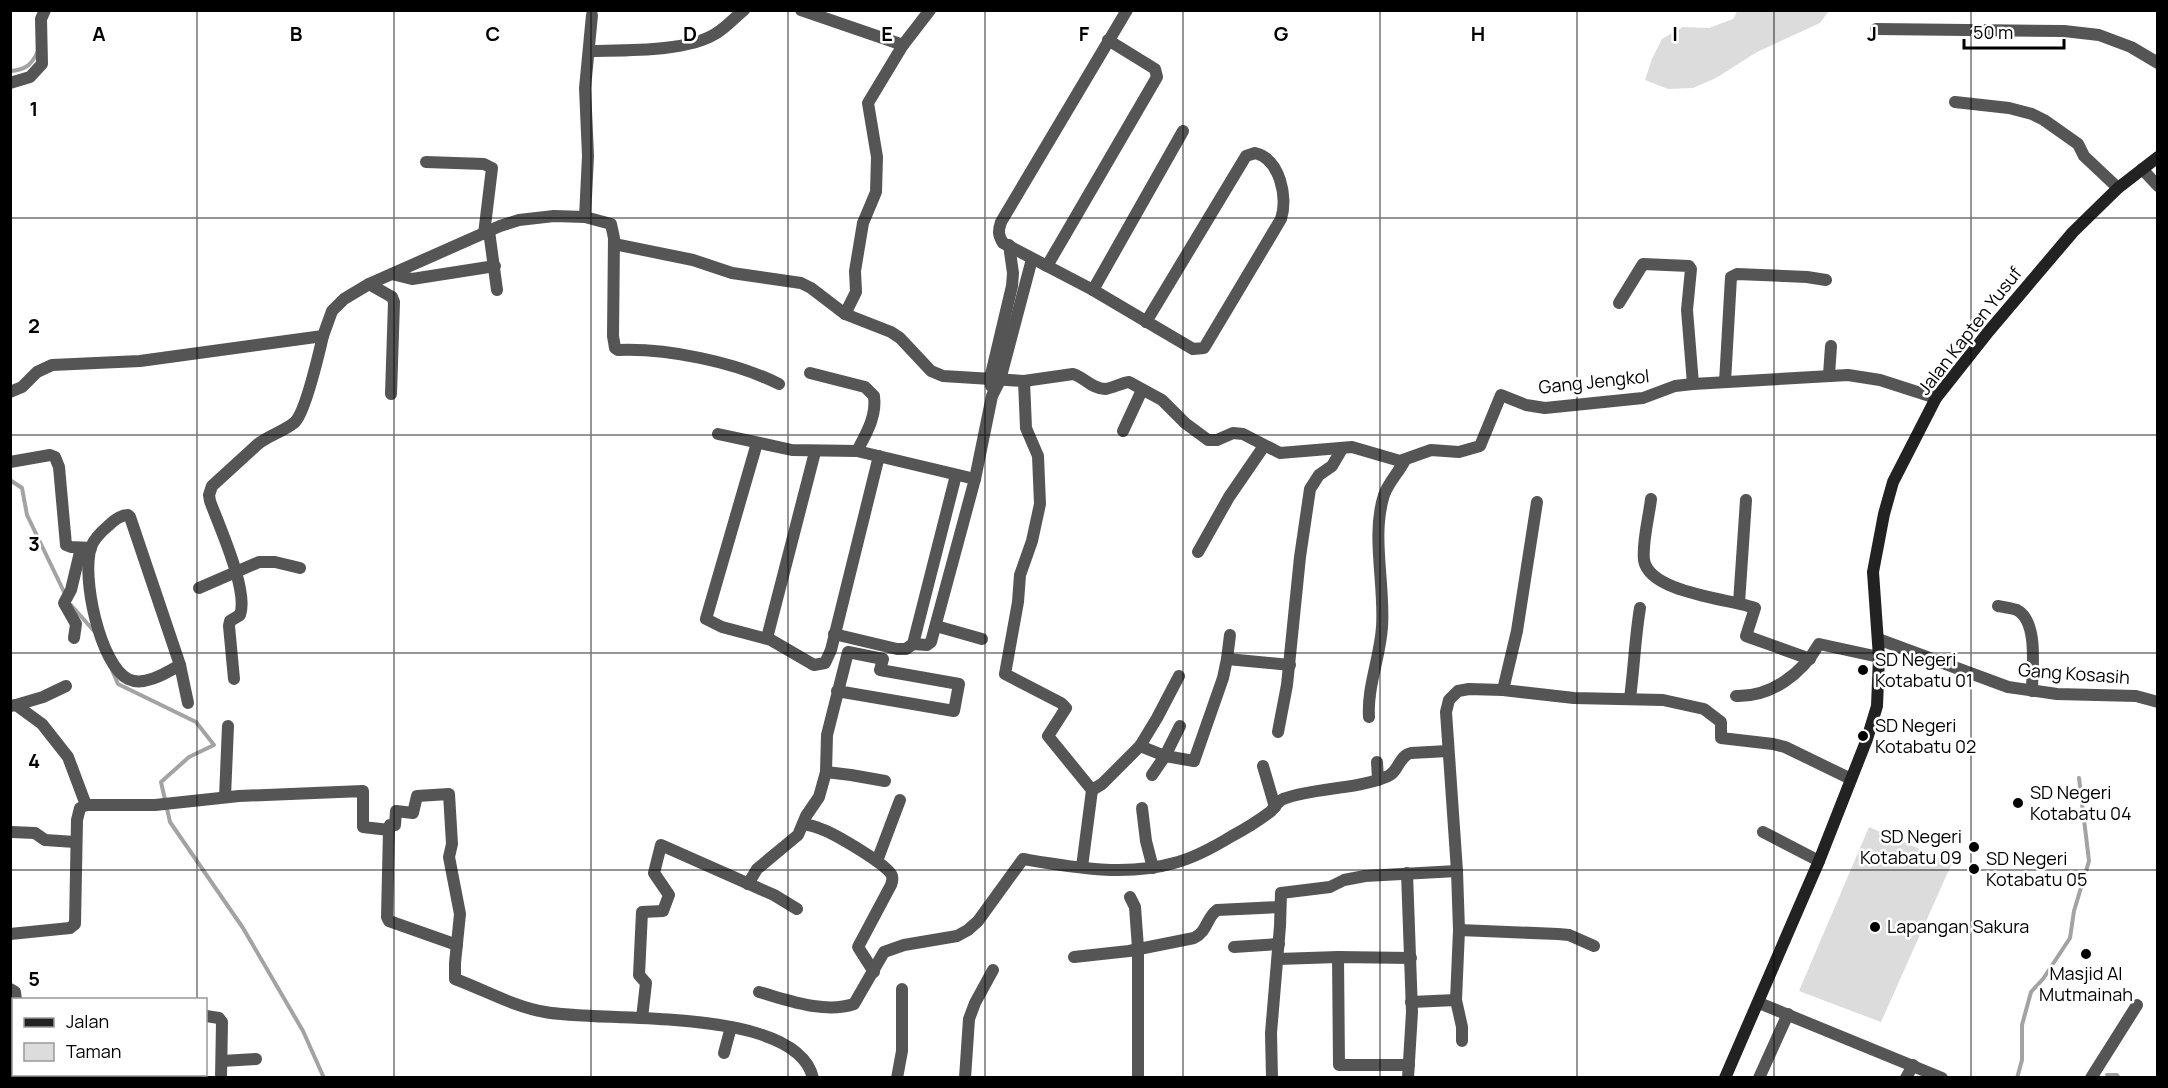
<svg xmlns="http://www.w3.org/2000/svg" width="2168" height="1088" viewBox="0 0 2168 1088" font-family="Manrope,sans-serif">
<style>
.green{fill:#dcdcdc}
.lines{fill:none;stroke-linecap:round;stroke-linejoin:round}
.stream{stroke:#a3a3a3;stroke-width:4}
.street{stroke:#555;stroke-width:12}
.secondary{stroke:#222;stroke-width:12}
.grid{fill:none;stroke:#000;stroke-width:1.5;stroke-opacity:0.55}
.poi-dot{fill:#000;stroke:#fff;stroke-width:2}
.labels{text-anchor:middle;stroke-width:5;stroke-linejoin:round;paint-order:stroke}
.street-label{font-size:18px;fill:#000;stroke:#fff}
.poi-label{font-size:18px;fill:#000;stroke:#fff;text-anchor:start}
.grid-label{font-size:20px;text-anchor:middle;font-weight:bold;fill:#000;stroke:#fff;stroke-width:5;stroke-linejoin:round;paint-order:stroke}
</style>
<rect width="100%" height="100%" fill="#fff"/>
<!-- green -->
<g class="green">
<polygon points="1738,10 1829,11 1820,23 1757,52 1716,78 1693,88 1668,89 1645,80 1652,59 1662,39 1683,27 1709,28 1733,19"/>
<polygon points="1869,827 1952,863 1881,1022 1799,991"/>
</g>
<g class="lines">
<!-- stream -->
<g class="stream">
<path d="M 10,71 C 24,70 31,66 37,53"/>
<polyline points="10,480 22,488 27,515 66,596"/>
<polyline points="71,605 94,631"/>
<polyline points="112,670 118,684 196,722 214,745 189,757 161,782 170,822 243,928 303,1031 324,1078"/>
<polyline points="2107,1075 2117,1075 2119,1078"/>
<polyline points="2017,1078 2022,1060 2022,1025 2031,992 2043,979 2070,938 2074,911 2089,861 2079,778"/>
</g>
<!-- street -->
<g class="street">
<polyline points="801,10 903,45"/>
<path d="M 1127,10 L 1001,222 C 998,231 998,235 1003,243 L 1093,290 L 1193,349 L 1204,348 L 1281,219 C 1288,197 1280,159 1255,153 L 1246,156 L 1146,322"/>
<polyline points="1876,29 2064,31 2099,35 2131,47 2158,63"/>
<path d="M 590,51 C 624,50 686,52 715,34 C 726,28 734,18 744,10"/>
<polyline points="10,83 30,77 42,64 41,19 45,10"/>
<polyline points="1955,102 2009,108 2032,114 2044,120 2078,144 2084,156 2118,188"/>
<polyline points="426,162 484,164 492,168 484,234"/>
<polyline points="2142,169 2158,186"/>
<polyline points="585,217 588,156 585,88 592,15"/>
<polyline points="489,231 497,290"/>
<path d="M 614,244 L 693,260 L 732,273 L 801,283 L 811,288 L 845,314 L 891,332 L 900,338 L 931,371 L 943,376 L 1024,381 L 1073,374 C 1084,377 1092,389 1105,389 C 1113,388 1121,383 1129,382 L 1162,400 L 1185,423 L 1208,440 L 1217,440 L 1233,433 L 1243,434 L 1280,453 L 1352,447 L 1400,461 L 1431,450 L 1459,452 L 1480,446 L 1501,395 L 1526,405 L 1545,408 L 1643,398 L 1675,386 L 1693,384 L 1848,375 L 1880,380 L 1936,398"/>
<polyline points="1047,266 1157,77 1155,69 1108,40"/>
<polyline points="392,274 412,279 495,266"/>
<polyline points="369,284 392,297 394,302 391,394"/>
<polyline points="1093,290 1183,131"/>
<polyline points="1619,303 1643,264 1689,266 1691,269 1687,310 1693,384"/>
<polyline points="845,314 856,292 855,271 863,223 876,192 877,157 868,103 903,45 930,10"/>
<path d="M 810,373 L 865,387 L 874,396 C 877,416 866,434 857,451"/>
<polyline points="1829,375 1831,346"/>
<polyline points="1024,381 1026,428 1038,456 1040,504 1032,541 1020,575 1018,602 1005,674 1061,703 1066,708 1048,736 1092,790 1082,867"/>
<polyline points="1725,382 1731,277 1737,274 1807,277 1826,280"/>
<polyline points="991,386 990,379 1012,286 1013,273 1009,245"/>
<path d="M 10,392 L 22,387 L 37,372 L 52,365 L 140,361 L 323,336 L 332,311 L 344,299 L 369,284 L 500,226 L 519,220 L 554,216 L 585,217 L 611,224 L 614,238 L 613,336 L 615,348 L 618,350 C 667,348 735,362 779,384"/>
<polyline points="1123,431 1142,390"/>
<polyline points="718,434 792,450 857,451 975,479 931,642 927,645 913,644"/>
<polyline points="757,443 706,619 722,627 771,640 814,665 825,663 831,650 879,456"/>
<polyline points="10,462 50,455 55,457 59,467 66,545 71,547 91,548"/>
<polyline points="975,479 992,396 1000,380 1032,259"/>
<path d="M 1651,499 C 1649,517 1642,542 1644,560 C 1649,593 1730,599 1755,608 L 1746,636 L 1810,659"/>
<path d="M 128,515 L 130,517 L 180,665 C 166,673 144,687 128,679 C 100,665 81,576 91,547 C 94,539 102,531 108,526 C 114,520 120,515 128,515 Z"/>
<polyline points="1198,552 1229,497 1264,446"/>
<polyline points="199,588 259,562 275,562 300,568"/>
<polyline points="1739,603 1746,500"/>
<path d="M 1998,606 C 2004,607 2011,608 2017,610 C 2039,622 2032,670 2032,691"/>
<polyline points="936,626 982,639"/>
<polyline points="834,634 897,649 906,649 913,644 956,475"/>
<polyline points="74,638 76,624 64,603 71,590 81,548"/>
<polyline points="767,638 815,452"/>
<polyline points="1878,639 2008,687 2057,694 2136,696 2158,702"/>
<polyline points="1227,659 1230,635"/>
<polyline points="180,665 188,703"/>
<path d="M 234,679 L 229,626 L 230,621 L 240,615 C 249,591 219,526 210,501 L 209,495 L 212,486 L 258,444 C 269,435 285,431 295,422 C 306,411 319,353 323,336"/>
<polyline points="1503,690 1517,631 1537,502"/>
<path d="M 1736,696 C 1771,697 1802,674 1819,644 L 1879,657"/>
<path d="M 1630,698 C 1634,668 1635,638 1640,608"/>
<polyline points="16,705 43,697 66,686"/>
<polyline points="10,706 16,705 42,724 68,757 86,805"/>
<path d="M 1369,717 C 1367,687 1380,658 1382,627 C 1385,585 1371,535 1384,495 C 1388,483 1399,472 1405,460"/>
<polyline points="1278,732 1287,685 1300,557 1310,489 1319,475 1332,466 1342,449"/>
<polyline points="1140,746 1157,718 1179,676"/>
<polyline points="1377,762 1378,780"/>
<polyline points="1263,766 1275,807"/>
<polyline points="826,772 851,775 885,781"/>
<polyline points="1152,775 1165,756 1180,726"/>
<polyline points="1092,790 1102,784 1140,746 1165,756 1194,761 1223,678 1227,659 1290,665"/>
<polyline points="225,797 228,726"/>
<polyline points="1142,808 1146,841 1153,868"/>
<path d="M 803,824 C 809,825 815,826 821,829 C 833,833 889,865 892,876 C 893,880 892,882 891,885 L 858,947 L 874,972"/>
<path d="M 389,830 L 390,825 L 395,825 L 396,811 L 413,813 L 417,796 L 449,794 L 452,844 L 449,857 L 460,914 L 455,963 L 455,979 C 485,990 514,1007 545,1012 C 602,1023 796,1005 813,1078"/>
<polyline points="11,832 35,833 45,840 75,842"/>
<polyline points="1763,832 1819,861"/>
<polyline points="877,861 900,800"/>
<polyline points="1407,873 1412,1012 1408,1078"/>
<polyline points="748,884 757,869 798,835 806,816 819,797 826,772 827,735 848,652 883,659 880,670 959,684 954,711 837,691"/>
<polyline points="1130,897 1135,907 1138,948 1138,1078"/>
<polyline points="1459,930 1558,934 1569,935 1594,946"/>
<polyline points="10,934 70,928 75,924 77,820 80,808 86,805 155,805 239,796 363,791 363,827 389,830 387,917 389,921 457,945"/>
<polyline points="1234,947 1279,944"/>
<path d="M 1074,957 L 1129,951 L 1194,938 C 1208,931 1206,918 1217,910 L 1280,907"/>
<polyline points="1338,957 1339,1065 1409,1065"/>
<polyline points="1278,959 1338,957 1411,958"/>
<polyline points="10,989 15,992 16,1000"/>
<path d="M 759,992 C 788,1000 824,1014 854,1004 L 884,952 L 904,945 L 957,936 L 968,930 L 978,921 L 1023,859 C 1071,867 1126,877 1174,863 C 1194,858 1214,847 1232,836 C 1245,829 1258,821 1270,812 C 1275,808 1277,802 1283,799 C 1316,787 1354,790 1386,777 C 1399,773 1398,756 1411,753 L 1448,751"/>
<polyline points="1411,1002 1456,1000"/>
<polyline points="1759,1003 1942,1078"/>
<polyline points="206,1016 219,1018 222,1022 221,1078"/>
<polyline points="642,1018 646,983 639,975 642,912 663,911 669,895 654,873 661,845 774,895 797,909"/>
<polyline points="10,1037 14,1017"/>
<polyline points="1462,1041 1462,1027 1456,1000 1459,930 1457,871 1446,712 1449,700 1458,691 1469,689 1503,690 1574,698 1663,700 1704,709 1721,722 1721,738 1773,744 1785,747 1851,779"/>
<polyline points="10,1049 14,1049"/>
<polyline points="724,1053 731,1027"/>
<polyline points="222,1061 256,1059"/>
<polyline points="112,1074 123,1078"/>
<polyline points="62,1078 63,1074"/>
<polyline points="156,1078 156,1074"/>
<polyline points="897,1078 902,1051 902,989"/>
<polyline points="965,1078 969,1019 975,1003 993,970"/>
<polyline points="1272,1078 1271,1033 1280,926 1281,893 1330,887 1344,880 1365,876 1457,871"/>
<polyline points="1759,1078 1788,1014"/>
<polyline points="1906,1078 1913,1065"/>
<polyline points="2091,1078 2137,1005"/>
</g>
<!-- secondary -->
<polyline class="secondary" points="1725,1078 1819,861 1867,739 1877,706 1879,657 1873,572 1884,514 1893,482 1936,398 1989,331 2073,232 2118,188 2158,157"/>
</g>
<!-- grid -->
<path class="grid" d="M 197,10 L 197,1000M 394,10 L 394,1078M 591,10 L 591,1078M 788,10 L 788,1078M 985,10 L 985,1078M 1183,10 L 1183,1078M 1380,10 L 1380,1078M 1577,10 L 1577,1078M 1774,10 L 1774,1078M 1971,10 L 1971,1078M 10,218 L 2158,218M 10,435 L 2158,435M 10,653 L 2158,653M 10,870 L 2158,870M 197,1074 L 197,1078"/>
<!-- markers -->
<g class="poi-dot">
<circle cx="1863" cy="670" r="6"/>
<circle cx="1863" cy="736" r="6"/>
<circle cx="2018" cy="803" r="6"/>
<circle cx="1974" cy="847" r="6"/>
<circle cx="1974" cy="869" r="6"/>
<circle cx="1875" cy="927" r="6"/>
<circle cx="2086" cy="954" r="6"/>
</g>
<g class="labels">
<!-- street labels -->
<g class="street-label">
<text transform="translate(1970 331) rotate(-52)" y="6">Jalan Kapten Yusuf</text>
<text transform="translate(1594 382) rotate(-6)" y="6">Gang Jengkol</text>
<text transform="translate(2074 674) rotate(4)" y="6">Gang Kosasih</text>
</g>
<!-- poi labels -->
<g class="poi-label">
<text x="1875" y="666">SD Negeri<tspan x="1875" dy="21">Kotabatu 01</tspan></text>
<text x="1875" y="732">SD Negeri<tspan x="1875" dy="21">Kotabatu 02</tspan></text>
<text x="2030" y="799">SD Negeri<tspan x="2030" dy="21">Kotabatu 04</tspan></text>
<text x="1962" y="843" text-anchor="end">SD Negeri<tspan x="1962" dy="21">Kotabatu 09</tspan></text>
<text x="1986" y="865">SD Negeri<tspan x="1986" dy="21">Kotabatu 05</tspan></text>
<text x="1887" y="933">Lapangan Sakura</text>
<text x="2086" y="980" text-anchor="middle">Masjid Al<tspan x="2086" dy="21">Mutmainah</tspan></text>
</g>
</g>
<g class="grid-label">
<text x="99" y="41">A</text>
<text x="296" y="41">B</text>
<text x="493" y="41">C</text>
<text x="690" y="41">D</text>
<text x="887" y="41">E</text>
<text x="1084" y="41">F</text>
<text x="1281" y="41">G</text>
<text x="1478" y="41">H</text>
<text x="1675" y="41">I</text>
<text x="1872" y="41">J</text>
<text x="34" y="116">1</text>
<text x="34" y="333">2</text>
<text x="34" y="551">3</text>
<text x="34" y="768">4</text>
<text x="34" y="986">5</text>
</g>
<!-- border -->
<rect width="2168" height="1088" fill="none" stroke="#000000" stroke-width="24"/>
<!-- legend -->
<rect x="12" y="998" width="195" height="78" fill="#ffffff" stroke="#999999" stroke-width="1.5"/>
<rect x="24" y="1018" width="30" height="9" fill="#222222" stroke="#999999" stroke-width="1.5"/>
<text x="66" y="1028" font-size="18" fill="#000000">Jalan</text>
<rect x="24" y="1043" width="30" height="18" fill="#dcdcdc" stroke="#999999" stroke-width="1.5"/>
<text x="66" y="1058" font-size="18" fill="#000000">Taman</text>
<!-- scale -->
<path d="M1964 39v9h100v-9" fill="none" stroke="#000000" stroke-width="3"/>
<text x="1973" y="39" font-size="18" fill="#000000" stroke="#ffffff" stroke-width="4.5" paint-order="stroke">50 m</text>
</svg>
